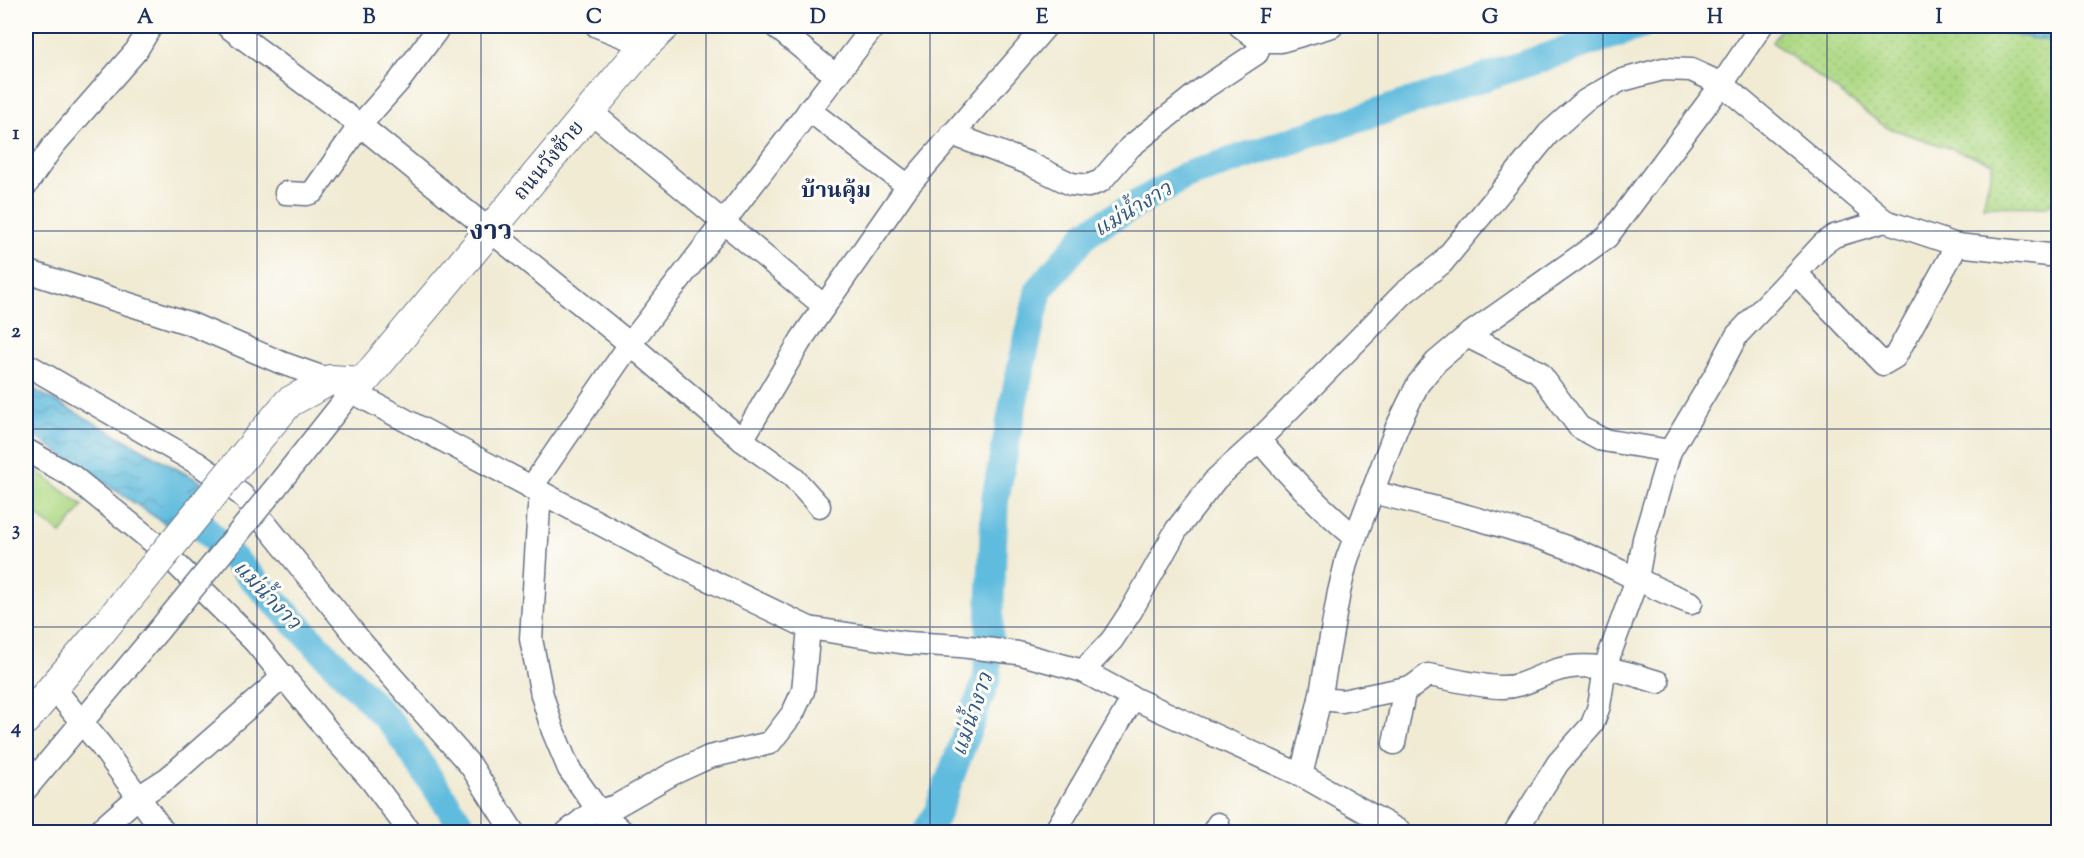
<svg xmlns="http://www.w3.org/2000/svg" width="2084" height="858" viewBox="0 0 2084 858" font-family="'Sorts Mill Goudy','Noto Serif Thai',serif">
<style>
.grass{fill:url(#grass-dots);stroke:#648472;stroke-width:1.5}
.pitch{fill:#aed985;stroke:#648472;stroke-width:1.5}
.water{fill:url(#water-waves);stroke:#3e769e;stroke-width:1.5}
.lines{fill:none;stroke-linecap:round;stroke-linejoin:round}
.river{stroke:#61bcde;stroke-width:28}
.minor-casing{stroke:#667187;stroke-width:25}
.major-casing{stroke:#667187;stroke-width:32}
.minor{stroke:#fff;stroke-width:22}
.major{stroke:#fff;stroke-width:30}
.minor-bridge-casing{stroke:#667187;stroke-width:25;stroke-linecap:butt}
.major-bridge-casing{stroke:#667187;stroke-width:32;stroke-linecap:butt}
.minor-bridge{stroke:#fff;stroke-width:22}
.major-bridge{stroke:#fff;stroke-width:30}
.grid{fill:none;stroke:#1b2f5e;stroke-width:1.5;stroke-opacity:0.55}
.labels{text-anchor:middle;stroke-width:6;stroke-linejoin:round;paint-order:stroke}
.street-label{font-size:21px;fill:#1b2f5e;stroke:#fdfcf7}
.neighbourhood-label{font-size:22px;font-weight:bold;fill:#1b2f5e;stroke:#fdfcf7}
.water-label{font-size:22px;font-style:italic;fill:#305984;stroke:#fdfcf7}
.district-label{font-size:27px;font-weight:bold;fill:#1b2f5e;stroke:#fdfcf7}
.neatline{fill:none;stroke:#1b2f5e;stroke-width:2}
.grid-label{font-size:20px;text-anchor:middle;font-weight:bold;fill:#1b2f5e}
</style>
<defs>
<pattern id="grass-dots" width="8" height="8" patternUnits="userSpaceOnUse" patternTransform="scale(1.5)"><rect width="8" height="8" fill="#aed985"/><path d="M2 2h.1M6 6h.1" fill="none" stroke="#95bb75" stroke-width="1.8" stroke-linecap="round"/></pattern>
<pattern id="water-waves" width="16" height="10" patternUnits="userSpaceOnUse" patternTransform="scale(1.5)"><rect width="16" height="10" fill="#61bcde"/><path d="M0 5q4-4 8 0t8 0" fill="none" stroke="#4f99b7"/></pattern>
</defs>
<rect width="100%" height="100%" fill="#fdfcf7"/>
<filter id="ink" filterUnits="userSpaceOnUse"><feTurbulence type="fractalNoise" baseFrequency=".0167" numOctaves="2"/><feDisplacementMap in="SourceGraphic" scale="12" xChannelSelector="R" yChannelSelector="G"/><feConvolveMatrix kernelMatrix="1 2 1 2 8 2 1 2 1" color-interpolation-filters="sRGB"/></filter>
<filter id="wash" filterUnits="userSpaceOnUse"><feTurbulence type="fractalNoise" baseFrequency=".008" numOctaves="4" result="noise"/><feDisplacementMap in="SourceGraphic" scale="24" xChannelSelector="R" yChannelSelector="G"/><feGaussianBlur stdDeviation="1.35" result="paint"/><feColorMatrix in="noise" values="0 0 0 0 0 0 0 0 0 0 0 0 0 0 0 0 0 1.4 0 .05"/><feComposite in="paint" operator="in"/></filter>
<g filter="url(#wash)">
<rect width="100%" height="100%" fill="#f1ebd4"/>
<!-- grass -->
<polygon class="grass" points="1957,26 2058,42 2058,197 2047,207 1983,206 1993,163 1886,127 1772,42 1782,28 1896,28"/>
<!-- pitch -->
<polygon class="pitch" points="32,467 83,506 61,534 26,506 26,475"/>
<!-- water -->
<g class="water">
<polygon points="1736,26 2058,26 2058,42 1957,26 1896,28 1735,28"/>
<polygon points="26,385 203,483 167,525 26,430"/>
</g>
<g class="lines">
<!-- river -->
<g class="river">
<polyline points="155,479 160,482 394,726 466,832"/>
<polyline points="926,832 936,816 987,678 995,500 1018,380 1039,290 1088,232 1185,176 1640,26"/>
</g>
</g>
</g>
<g filter="url(#ink)">
<g class="lines">
<defs>
<g id="minor">
<polyline points="227,26 360,125 630,344 742,440 792,476 819,506"/>
<polyline points="597,26 645,45"/>
<polyline points="775,26 836,76"/>
<polyline points="1240,26 1260,41 1281,41 1332,26"/>
<polyline points="809,110 908,186"/>
<polyline points="590,111 824,306"/>
<polyline points="952,134 1028,163 1071,184 1088,186 1101,181 1130,147 1201,90 1257,53 1260,41"/>
<polyline points="26,185 53,146 136,51 151,26"/>
<polyline points="286,193 307,194 313,192 360,125 400,80 440,26"/>
<polyline points="26,271 191,324 282,363 330,380 670,561 809,628 906,643 961,646 1018,653 1083,671 1133,698 1301,775 1401,832"/>
<polyline points="1796,273 1823,244 1834,236 1885,221"/>
<polyline points="1467,336 1539,372 1579,427 1603,440 1670,451"/>
<polyline points="26,364 197,463 242,495 362,643 471,766 513,832"/>
<polyline points="742,440 801,340 908,186 1046,26"/>
<path d="M 1259,440 C 1288,475 1320,508 1355,537"/>
<polyline points="26,450 72,476 158,546 255,642 332,736 371,780 410,832"/>
<polyline points="276,487 352,391"/>
<polyline points="531,488 630,344 874,26"/>
<path d="M 1372,492 C 1437,508 1503,524 1566,547 C 1609,563 1648,587 1691,603"/>
<polyline points="544,495 539,507 531,639 542,695 553,731 569,769 598,810 623,832"/>
<polyline points="1083,671 1112,640 1131,611 1177,529 1216,479 1259,440 1404,293 1442,263 1549,133 1585,101 1619,81 1663,69 1691,70 1722,84 1885,221 1957,245 2058,256"/>
<polyline points="53,687 102,747 164,832"/>
<path d="M 1320,699 L 1342,701 L 1412,687 L 1428,675 C 1448,678 1481,687 1501,687 C 1520,688 1536,677 1554,671 C 1589,659 1624,672 1658,682"/>
<polyline points="1394,743 1405,688"/>
<polyline points="1301,775 1320,699 1339,592 1347,559 1397,427 1418,384 1436,362 1467,336 1607,237 1722,84 1761,26"/>
<polyline points="26,789 158,631"/>
<polyline points="98,832 137,798 168,778 284,676"/>
<polyline points="567,832 591,813 616,806 672,774 709,757 770,743 793,713 803,691 809,628"/>
<polyline points="1055,832 1133,698"/>
<polyline points="1213,832 1218,824"/>
<polyline points="1515,832 1558,763 1592,725 1599,706 1605,667 1637,579 1644,539 1670,451 1716,374 1737,335 1796,273 1883,364 1895,357 1957,245"/>
</g>
<g id="major">
<polyline points="262,434 289,402 330,380 363,382 645,45 665,26"/>
<polyline points="26,719 103,629"/>
</g>
</defs>
<!-- minor casing -->
<use href="#minor" class="minor-casing"/>
<!-- major casing -->
<use href="#major" class="major-casing"/>
<!-- minor -->
<use href="#minor" class="minor"/>
<!-- major -->
<use href="#major" class="major"/>
<defs>
<polyline id="minor-bridge" points="158,631 276,487"/>
<polyline id="major-bridge" points="103,629 262,434"/>
</defs>
<!-- minor-bridge casing -->
<use href="#minor-bridge" class="minor-bridge-casing"/>
<!-- major-bridge casing -->
<use href="#major-bridge" class="major-bridge-casing"/>
<!-- minor-bridge -->
<use href="#minor-bridge" class="minor-bridge"/>
<!-- major-bridge -->
<use href="#major-bridge" class="major-bridge"/>
</g>
</g>
<!-- grid -->
<path class="grid" d="M 257,26 L 257,832M 481,26 L 481,832M 706,26 L 706,832M 930,26 L 930,832M 1154,26 L 1154,832M 1378,26 L 1378,832M 1603,26 L 1603,832M 1827,26 L 1827,832M 26,231 L 2058,231M 26,429 L 2058,429M 26,627 L 2058,627"/>
<g class="labels">
<!-- street labels -->
<g class="street-label">
<text transform="translate(548 160) rotate(-50)" y="7">ถนนวังซ้าย</text>
</g>
<!-- neighbourhood labels -->
<g class="neighbourhood-label">
<text x="836" y="197">บ้านคุ้ม</text>
</g>
<!-- water labels -->
<g class="water-label">
<text transform="translate(1132 208) rotate(-31)" y="8">แม่น้ำงาว</text>
<text transform="translate(268 594) rotate(46)" y="8">แม่น้ำงาว</text>
<text transform="translate(971 714) rotate(-71)" y="8">แม่น้ำงาว</text>
</g>
<!-- district labels -->
<g class="district-label">
<text x="491" y="239">งาว</text>
</g>
</g>
<!-- margin -->
<rect width="2084" height="858" fill="none" stroke="#fdfcf7" stroke-width="66"/>
<rect x="33" y="33" width="2018" height="792" class="neatline"/>
<g class="grid-label">
<text x="145" y="23">A</text>
<text x="369" y="23">B</text>
<text x="594" y="23">C</text>
<text x="818" y="23">D</text>
<text x="1042" y="23">E</text>
<text x="1266" y="23">F</text>
<text x="1490" y="23">G</text>
<text x="1715" y="23">H</text>
<text x="1939" y="23">I</text>
<text x="16" y="139">1</text>
<text x="16" y="337">2</text>
<text x="16" y="535">3</text>
<text x="16" y="733">4</text>
</g>
</svg>
